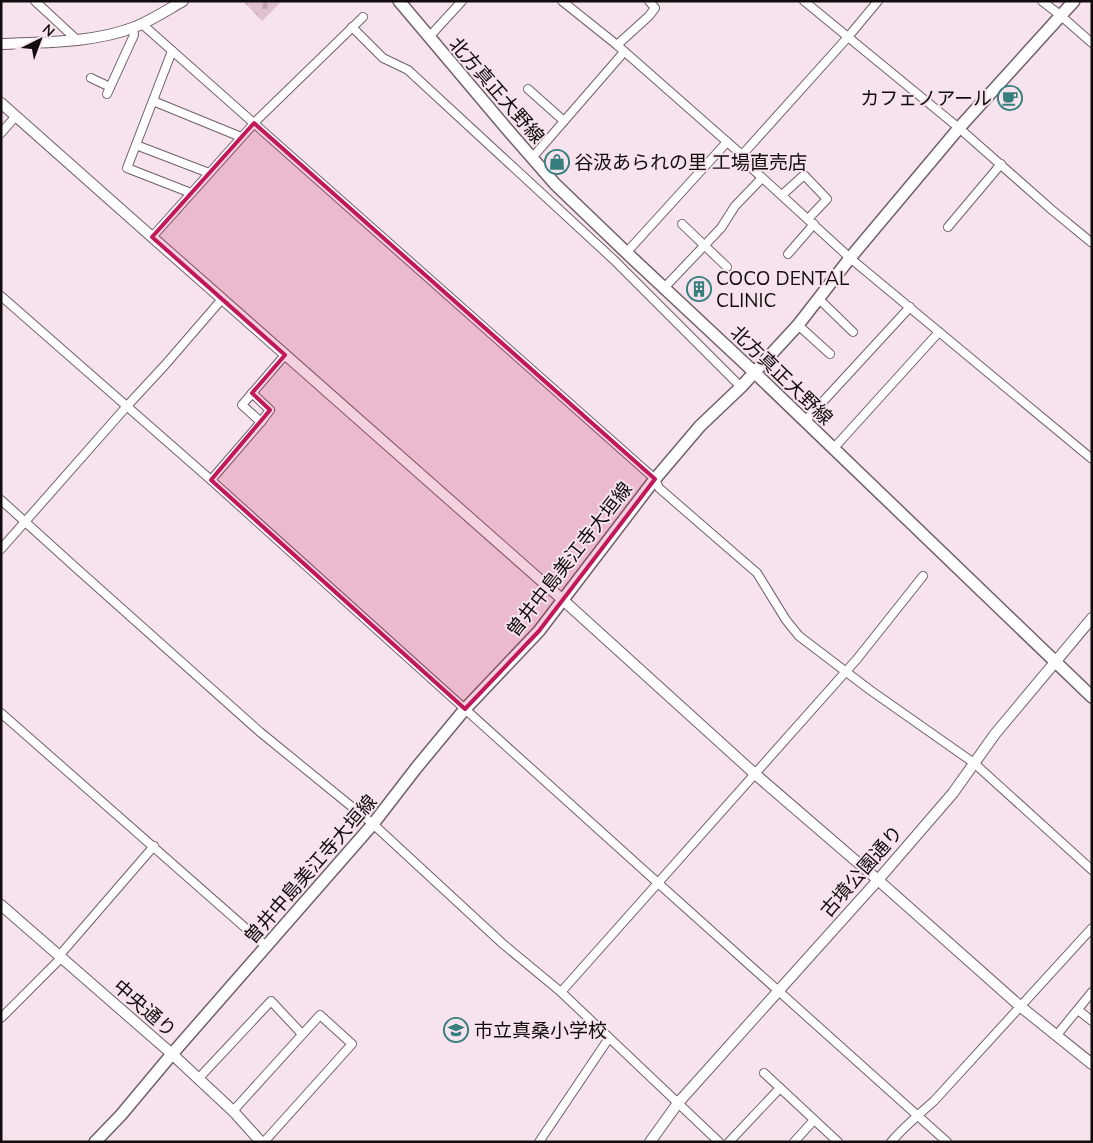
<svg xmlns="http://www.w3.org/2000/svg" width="1093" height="1143" viewBox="0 0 1093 1143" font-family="Mulish,'Noto Sans JP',sans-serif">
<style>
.cemetery{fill:url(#cemetery-stones)}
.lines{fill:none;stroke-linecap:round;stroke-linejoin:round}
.minor-casing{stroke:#706069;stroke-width:10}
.tertiary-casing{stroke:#706069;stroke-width:12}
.secondary-casing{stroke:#706069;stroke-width:14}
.minor{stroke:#fff;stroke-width:8}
.tertiary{stroke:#fff;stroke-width:10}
.secondary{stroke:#fff;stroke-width:11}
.marked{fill:#c2185b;fill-opacity:0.2;stroke:#c2185b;stroke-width:4;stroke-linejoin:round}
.labels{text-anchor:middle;stroke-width:4;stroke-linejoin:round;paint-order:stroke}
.street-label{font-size:19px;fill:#120c0f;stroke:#f6e3ed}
.poi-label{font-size:19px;fill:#120c0f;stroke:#f6e3ed;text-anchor:start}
</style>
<defs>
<pattern id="cemetery-stones" width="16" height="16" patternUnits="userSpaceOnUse" patternTransform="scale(1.25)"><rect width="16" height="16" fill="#e0c1d1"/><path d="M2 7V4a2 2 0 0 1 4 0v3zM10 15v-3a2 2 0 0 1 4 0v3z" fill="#bfa5b2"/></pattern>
</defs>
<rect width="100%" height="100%" fill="#f6e3ed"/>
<!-- cemetery -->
<polygon class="cemetery" points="243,1 281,1 281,2 262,21"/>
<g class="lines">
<defs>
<g id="minor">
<polyline points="35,1 77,40"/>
<polyline points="562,1 617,45 742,155 848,37 878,1"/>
<polyline points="804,1 959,128 1052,210 1092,243"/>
<polyline points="1042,1 1060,15 1092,43"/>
<polyline points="142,24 655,479 659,488 757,573 786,620 799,636 870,690 974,763 1092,870"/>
<polyline points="352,27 383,58 408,70 614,260 741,387"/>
<polyline points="429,37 462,1"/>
<polyline points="617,45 649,16 655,8 649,1"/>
<polyline points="172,51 127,168 191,193"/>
<polyline points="91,78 110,87"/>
<polyline points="528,89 564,121"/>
<polyline points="107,94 134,35 133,28"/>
<polyline points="153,101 241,137"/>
<polyline points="1,133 16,116"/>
<polyline points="136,145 209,173"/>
<polyline points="742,155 745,162 850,258 1092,459"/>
<polyline points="532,158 624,52"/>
<polyline points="782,195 804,175 827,199 808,219"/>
<polyline points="682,224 727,267"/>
<polyline points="948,227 1001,164"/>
<polyline points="152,237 258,119 363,17"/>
<polyline points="626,253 727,142"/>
<polyline points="788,254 814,224"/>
<polyline points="664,288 721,228 735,206 762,178"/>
<polyline points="1,296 211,480 658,883 947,1142"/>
<polyline points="819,299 853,332"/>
<polyline points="798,325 830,354"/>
<polyline points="805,421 910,307"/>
<polyline points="261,422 242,405 285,355"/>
<polyline points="833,449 939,332"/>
<polyline points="211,480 261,422 270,410 252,393"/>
<polyline points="1,500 75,567 260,732 373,824 503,944 561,992 719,1142"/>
<polyline points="1,549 127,406 165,365 222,299"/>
<polyline points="1,713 266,946"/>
<polyline points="59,956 154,846"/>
<polyline points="561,992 857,659 923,576"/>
<polyline points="1078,1010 1092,1021"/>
<polyline points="1,1018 61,958"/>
<polyline points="1056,1036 1092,992"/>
<polyline points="764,1073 838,1142"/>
<polyline points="198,1079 271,1001 302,1034"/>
<polyline points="233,1111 320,1015 352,1044 264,1142"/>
<polyline points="539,1142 609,1038"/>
<polyline points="729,1142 780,1088"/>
<polyline points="794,1142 814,1120"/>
<path d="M 891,1142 C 904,1127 919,1114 934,1101 L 1092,928"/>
</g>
<g id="tertiary">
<path d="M 1,44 C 46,42 93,43 135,27 C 152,20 167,10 183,1"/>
<polyline points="1,103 152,237 563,600 755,774 878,880 1021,1007 1092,1064"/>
<polyline points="1,905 172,1054 233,1111 261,1142"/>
<polyline points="650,1142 678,1103 878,880 953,793 995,734 1092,618"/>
</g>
<g id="secondary">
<polyline points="399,1 507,129 555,184 630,256 754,372 1092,697"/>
<polyline points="95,1142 121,1115 172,1054 373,824 417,767 465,709 539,631 655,479 700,426 741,387 798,325 850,258 959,128 1074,1"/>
</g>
</defs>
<!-- minor casing -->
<use href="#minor" class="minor-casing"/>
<!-- tertiary casing -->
<use href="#tertiary" class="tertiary-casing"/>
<!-- secondary casing -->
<use href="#secondary" class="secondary-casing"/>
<!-- minor -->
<use href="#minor" class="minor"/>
<!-- tertiary -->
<use href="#tertiary" class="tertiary"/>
<!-- secondary -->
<use href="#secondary" class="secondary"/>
</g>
<!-- marked area -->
<path class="marked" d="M 254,123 L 655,479 L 539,631 L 465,709 L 211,480 L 270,410 L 252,393 L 285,355 L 152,237 Z"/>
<!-- icons -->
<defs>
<symbol id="cafe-ring" viewBox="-11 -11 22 22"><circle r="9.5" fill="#f6e3ed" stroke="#367f7e" stroke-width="1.5"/><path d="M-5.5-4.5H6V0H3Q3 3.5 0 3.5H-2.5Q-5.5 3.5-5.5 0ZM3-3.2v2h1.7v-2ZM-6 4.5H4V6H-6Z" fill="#367f7e"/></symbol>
<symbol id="shop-ring" viewBox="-11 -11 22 22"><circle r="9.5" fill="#f6e3ed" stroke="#367f7e" stroke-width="1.5"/><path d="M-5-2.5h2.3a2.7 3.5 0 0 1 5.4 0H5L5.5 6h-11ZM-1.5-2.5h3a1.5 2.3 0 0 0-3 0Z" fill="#367f7e"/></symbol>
<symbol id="building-ring" viewBox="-11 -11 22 22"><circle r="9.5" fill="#f6e3ed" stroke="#367f7e" stroke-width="1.5"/><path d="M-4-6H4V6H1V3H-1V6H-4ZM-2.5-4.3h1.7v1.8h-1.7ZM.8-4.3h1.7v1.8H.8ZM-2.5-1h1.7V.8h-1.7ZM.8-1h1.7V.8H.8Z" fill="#367f7e"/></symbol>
<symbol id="school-ring" viewBox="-11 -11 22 22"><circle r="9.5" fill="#f6e3ed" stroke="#367f7e" stroke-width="1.5"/><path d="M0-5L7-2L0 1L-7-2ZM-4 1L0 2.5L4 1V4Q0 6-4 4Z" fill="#367f7e"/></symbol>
</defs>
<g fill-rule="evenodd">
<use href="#cafe-ring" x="996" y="84" width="28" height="28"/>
<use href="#shop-ring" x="543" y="148" width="28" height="28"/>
<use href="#building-ring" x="685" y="275" width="28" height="28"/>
<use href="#school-ring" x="442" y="1016" width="28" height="28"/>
</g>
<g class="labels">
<!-- street labels -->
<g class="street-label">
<text transform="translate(497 90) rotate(49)" y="7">北方真正大野線</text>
<text transform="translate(782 375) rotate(44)" y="7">北方真正大野線</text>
<text transform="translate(569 559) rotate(-52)" y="7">曽井中島美江寺大垣線</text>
<text transform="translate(310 869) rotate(-49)" y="7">曽井中島美江寺大垣線</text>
<text transform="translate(861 871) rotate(-49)" y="7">古墳公園通り</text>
<text transform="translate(145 1008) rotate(41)" y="7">中央通り</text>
</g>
<!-- poi labels -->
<g class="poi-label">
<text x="992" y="105" text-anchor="end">カフェノアール</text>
<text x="574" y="169">谷汲あられの里 工場直売店</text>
<text x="716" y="285">COCO DENTAL<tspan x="716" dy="22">CLINIC</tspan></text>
<text x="474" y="1037">市立真桑小学校</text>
</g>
</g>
<!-- border -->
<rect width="1093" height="1143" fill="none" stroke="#120c0f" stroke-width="5"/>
<!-- north arrow -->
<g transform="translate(40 40) rotate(42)" stroke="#f6e3ed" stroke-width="4" paint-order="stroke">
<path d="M0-4L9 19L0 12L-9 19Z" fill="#120c0f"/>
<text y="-8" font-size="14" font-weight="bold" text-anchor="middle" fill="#120c0f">N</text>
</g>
</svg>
